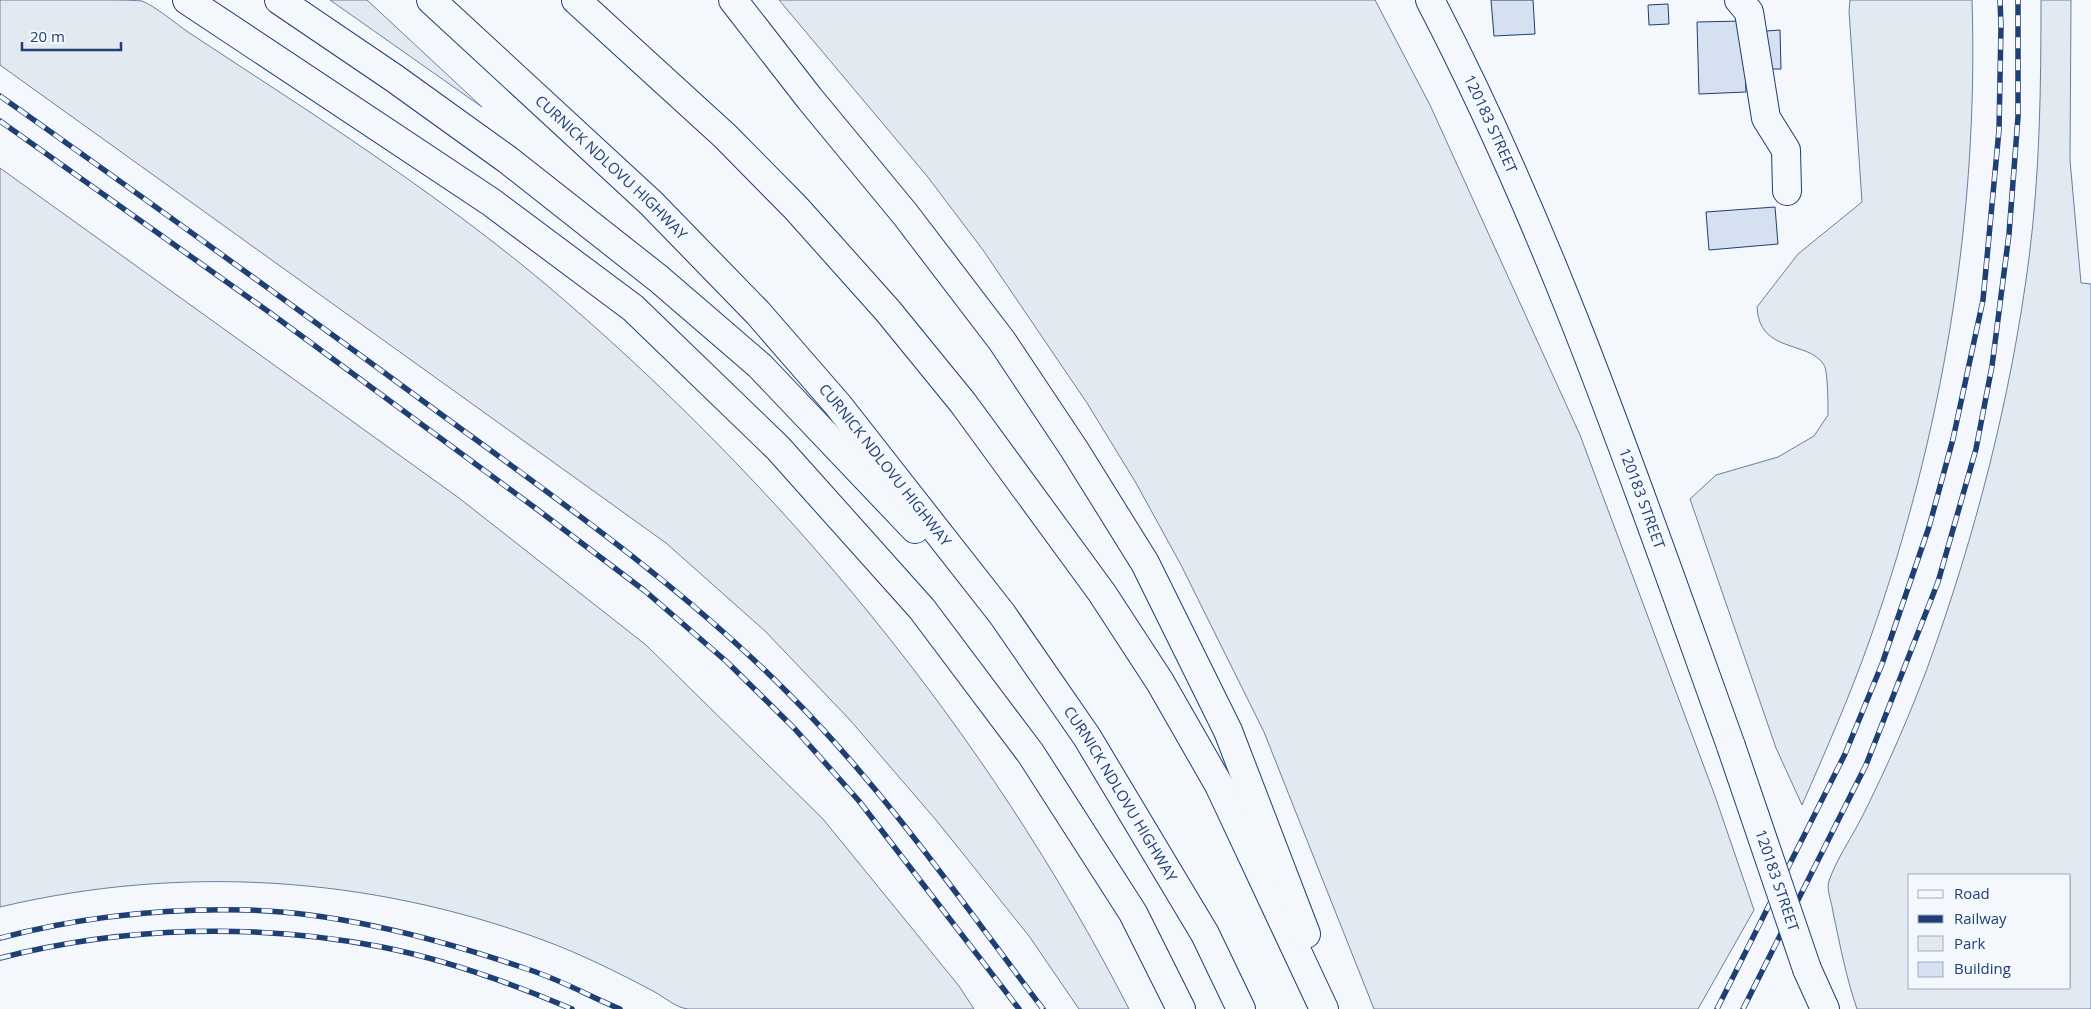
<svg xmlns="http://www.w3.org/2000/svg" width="2091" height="1009" viewBox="0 0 2091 1009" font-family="'Open Sans',sans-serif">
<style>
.green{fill:#e3e9f0;stroke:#687fa3;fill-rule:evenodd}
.building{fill:#d5e0f0;stroke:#1d3f73}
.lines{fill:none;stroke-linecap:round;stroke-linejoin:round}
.minor-casing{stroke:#1d3f73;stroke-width:30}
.major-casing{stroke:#1d3f73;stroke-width:30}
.minor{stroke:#f4f7fb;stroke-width:28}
.major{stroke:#f4f7fb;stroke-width:28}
.rail-casing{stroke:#1d3f73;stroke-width:5.5}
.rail{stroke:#f4f7fb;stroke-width:4;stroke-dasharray:11;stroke-linecap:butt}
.minor-bridge-casing{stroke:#1d3f73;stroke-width:30;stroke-linecap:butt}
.minor-bridge{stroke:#f4f7fb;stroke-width:28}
.labels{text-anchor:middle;stroke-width:4;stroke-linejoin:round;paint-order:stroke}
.street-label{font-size:15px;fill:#1d3f73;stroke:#f4f7fb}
</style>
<rect width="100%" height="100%" fill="#f4f7fb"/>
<!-- green -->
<g class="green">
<path d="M 0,0 C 34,0 68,0 103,0 C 114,0 131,0 142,1 C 155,6 175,23 188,32 C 230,59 271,87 313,114 C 392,167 470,221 543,282 C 782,484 986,730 1129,1009 L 1079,1009 L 1029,936 L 936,820 L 850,720 L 765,631 L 666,543 L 0,65 Z"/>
<polygon points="330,0 367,0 482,107"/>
<polygon points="779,0 1375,0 1430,105 1580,435 1715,796 1754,910 1698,1009 1374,1009 1264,732 1181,565 1136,483 1087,403 983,250 927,176"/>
<path d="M 1850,0 L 1972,0 C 1979,216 1942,436 1870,639 C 1850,696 1826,750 1802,805 L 1776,748 L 1690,499 L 1716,475 L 1778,457 L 1814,436 L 1828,415 C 1828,406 1828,371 1824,365 C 1809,340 1759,354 1757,307 L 1798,254 L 1862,202 L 1849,11 Z"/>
<path d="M 2041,0 L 2071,0 L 2070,160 L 2081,283 L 2091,284 L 2091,1009 L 1857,1009 C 1846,977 1840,945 1833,912 C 1832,903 1826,889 1829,881 C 1835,862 1853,835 1863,815 C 1887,767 1909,717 1928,666 C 1976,533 2011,397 2029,258 C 2040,172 2041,86 2041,0 ZM 1910,875 L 2070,875 L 2070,988 L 1910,988 Z"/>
<path d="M 0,168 L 459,498 L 646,645 L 823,819 L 959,986 L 974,1009 C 909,1009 843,1009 778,1009 C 749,1009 717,1009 688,1009 C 676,1008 663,996 653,991 C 617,972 581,954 543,940 C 369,876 181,864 0,907 Z"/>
</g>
<!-- building -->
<g class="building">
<polygon points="1491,0 1533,0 1535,34 1494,36"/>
<polygon points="1668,4 1669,24 1649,25 1648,5"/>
<polygon points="1743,21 1746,92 1699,94 1697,22"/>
<polygon points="1780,30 1781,69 1768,69 1766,31"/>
<polygon points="1775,207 1778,244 1709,250 1706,212"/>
</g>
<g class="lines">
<defs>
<g id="minor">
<polyline points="187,0 491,202 633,308 778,448 922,609 1031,754 1133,913 1181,1009"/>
<path id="s1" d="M 1430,0 C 1554,238 1640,494 1731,746"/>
<polyline points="1739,0 1749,12 1766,118 1786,150 1787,191"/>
<polyline points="1807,969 1825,1009"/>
</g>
<g id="major">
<polyline points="279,0 394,78 508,160 659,279 760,366 915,529"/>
<path id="s2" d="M 431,0 L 651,203 L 758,313 L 838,405 L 1002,614 L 1087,737 L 1205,934 L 1241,1009"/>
<polyline points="576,0 725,136 796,208 888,311 963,403 1102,593 1160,682 1219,785 1324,1009"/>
<polyline points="733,0 810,99 905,214 1002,341 1074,449 1145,563 1228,731 1306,934"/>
</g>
</defs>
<!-- minor casing -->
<use href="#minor" class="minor-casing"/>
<!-- major casing -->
<use href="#major" class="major-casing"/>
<!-- minor -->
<use href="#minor" class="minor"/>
<!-- major -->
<use href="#major" class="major"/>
<defs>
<g id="rail">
<path d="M 0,96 C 143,197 285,300 427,404 C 551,495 679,583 788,693 C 883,788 962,902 1043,1009"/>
<polyline points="0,121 269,312 538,510 645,591 727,662 794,728 859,801 1019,1009"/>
<path d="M 0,938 C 80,917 164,908 247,910 C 337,912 442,940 527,969 C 559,979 589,996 620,1009"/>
<path d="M 0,958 C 125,926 256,923 382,947 C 447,960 511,983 572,1009"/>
<polyline points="1717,1009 1845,754 1882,664 1929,527 1953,439 1983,300 1999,130 2001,26 2000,0"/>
<polyline points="1743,1009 1866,765 1938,582 1976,449 1992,366 2009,234 2018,117 2018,0"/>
</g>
</defs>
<!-- rail casing -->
<use href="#rail" class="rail-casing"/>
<!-- rail -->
<use href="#rail" class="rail"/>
<defs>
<g id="minor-bridge">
<path id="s3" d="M 1731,746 L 1807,969"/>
</g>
</defs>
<!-- minor-bridge casing -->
<use href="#minor-bridge" class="minor-bridge-casing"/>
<!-- minor-bridge -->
<use href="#minor-bridge" class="minor-bridge"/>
</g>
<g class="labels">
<!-- street labels -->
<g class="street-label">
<text dy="5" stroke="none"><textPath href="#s1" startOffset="138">120183 STREET</textPath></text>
<text dy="5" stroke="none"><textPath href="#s2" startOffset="246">CURNICK NDLOVU HIGHWAY</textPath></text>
<text dy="5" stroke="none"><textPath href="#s2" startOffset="651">CURNICK NDLOVU HIGHWAY</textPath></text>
<text dy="5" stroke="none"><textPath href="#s1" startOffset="542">120183 STREET</textPath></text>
<text dy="5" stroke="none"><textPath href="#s2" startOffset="1056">CURNICK NDLOVU HIGHWAY</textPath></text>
<text dy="5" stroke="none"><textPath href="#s3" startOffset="142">120183 STREET</textPath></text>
</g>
</g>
<!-- legend -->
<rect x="1908" y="874" width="162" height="115" fill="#f4f7fb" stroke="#9eadc5"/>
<rect x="1918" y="890" width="25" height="8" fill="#f4f7fb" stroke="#9eadc5"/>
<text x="1954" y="899" font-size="15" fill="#1d3f73">Road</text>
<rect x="1918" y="915" width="25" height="8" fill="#1d3f73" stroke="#9eadc5"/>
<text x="1954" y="924" font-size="15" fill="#1d3f73">Railway</text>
<rect x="1918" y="936" width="25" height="15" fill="#e3e9f0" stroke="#9eadc5"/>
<text x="1954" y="949" font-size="15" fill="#1d3f73">Park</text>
<rect x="1918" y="962" width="25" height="15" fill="#d5e0f0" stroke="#9eadc5"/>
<text x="1954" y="974" font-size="15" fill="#1d3f73">Building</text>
<!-- scale -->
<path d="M22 42v8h99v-8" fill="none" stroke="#1d3f73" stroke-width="2.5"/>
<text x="30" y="42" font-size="15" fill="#1d3f73" stroke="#f4f7fb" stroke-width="4" paint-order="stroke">20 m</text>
</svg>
